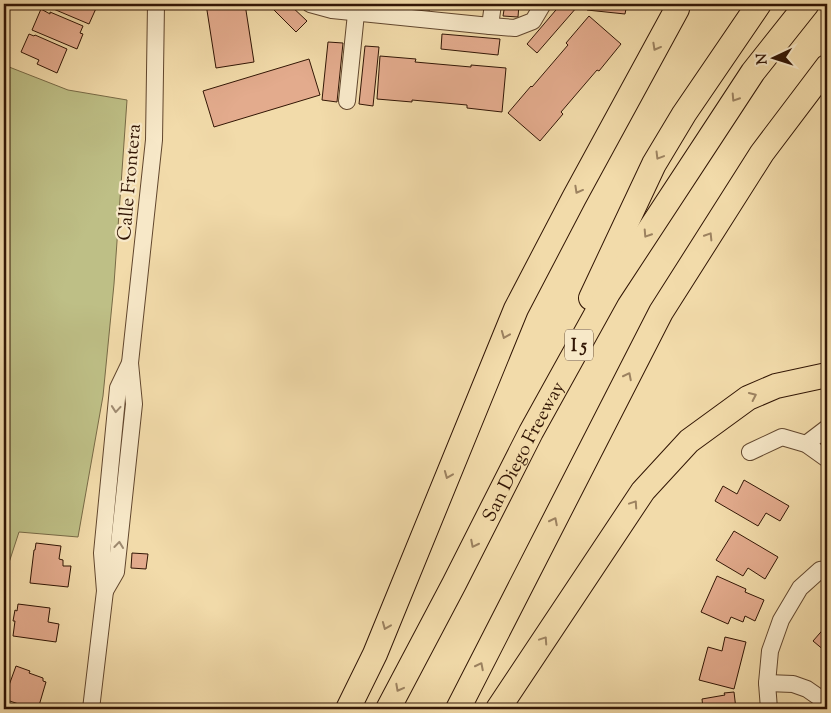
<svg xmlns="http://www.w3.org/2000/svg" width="831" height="713" viewBox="0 0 831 713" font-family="'Sorts Mill Goudy',serif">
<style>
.green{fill:#bebf86;stroke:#786a46}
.building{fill:#e3ab8d;stroke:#321605}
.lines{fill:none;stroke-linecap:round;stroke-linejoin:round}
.minor-casing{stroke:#62472e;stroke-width:18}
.highway-casing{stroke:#321605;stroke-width:26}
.minor{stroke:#f7e8c8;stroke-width:16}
.highway{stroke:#f2dbaa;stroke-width:24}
.oneway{stroke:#9c8260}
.oneway2{stroke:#9e8a70}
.labels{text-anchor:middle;stroke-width:4.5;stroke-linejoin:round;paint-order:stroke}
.shield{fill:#f7e8c8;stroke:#6d5540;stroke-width:1}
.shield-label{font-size:18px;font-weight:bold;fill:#321605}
.street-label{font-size:19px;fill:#321605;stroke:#f7e8c8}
</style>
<rect width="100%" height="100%" fill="#f2dbaa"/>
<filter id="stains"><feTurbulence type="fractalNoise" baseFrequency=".004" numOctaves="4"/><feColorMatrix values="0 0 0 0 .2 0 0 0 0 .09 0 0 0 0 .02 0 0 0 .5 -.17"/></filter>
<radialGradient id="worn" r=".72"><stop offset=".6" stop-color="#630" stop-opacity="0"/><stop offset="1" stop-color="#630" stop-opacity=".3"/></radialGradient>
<!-- green -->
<polygon class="green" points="4,65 68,90 127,100 114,284 103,396 78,537 19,532 4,578"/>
<!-- building -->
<g class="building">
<polygon points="45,4 98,4 89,24 44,5"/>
<polygon points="206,4 245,4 254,62 216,68"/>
<polygon points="268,4 289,4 307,21 296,32"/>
<polygon points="370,4 431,4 430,10 370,5"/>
<polygon points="505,4 519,4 518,17 503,16"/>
<polygon points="561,4 573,4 577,7 537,53 527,44"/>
<polygon points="588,4 627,4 625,14 587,10"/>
<polygon points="41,9 50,14 50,12 83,26 80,33 83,34 77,49 32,30"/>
<polygon points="589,16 621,44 599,71 597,70 561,112 563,114 540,141 508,113 531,86 532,87 568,45 566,43"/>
<polygon points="29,34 34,36 35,35 67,49 57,73 37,64 39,60 21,52"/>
<polygon points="442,34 500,39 498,55 441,49"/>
<polygon points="328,42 343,43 337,102 322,100"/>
<polygon points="365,46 379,47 373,106 359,104"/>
<polygon points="380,56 416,59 415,62 471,67 471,65 506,68 502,112 467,108 467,105 412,100 412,102 377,99"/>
<polygon points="309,59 320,95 214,127 203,91"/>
<polygon points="744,480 789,506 780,521 766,513 758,526 715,501 723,486 737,494"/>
<polygon points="734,531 778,557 765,579 748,568 743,576 716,560"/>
<polygon points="36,543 61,546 59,559 63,560 63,566 71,566 68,587 30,583 34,550 35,550"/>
<polygon points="132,553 148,554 146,569 131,568"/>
<polygon points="717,576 746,589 745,592 764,600 755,621 745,616 743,622 731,617 728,624 701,612"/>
<polygon points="18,604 50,608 48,622 59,624 56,642 13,636 15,621 13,621 15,610 17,611"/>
<polygon points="827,625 827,659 822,654 825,651 813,641"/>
<polygon points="725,637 746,642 734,689 699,680 708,647 722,651"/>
<polygon points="16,666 30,671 29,673 43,678 43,681 46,682 38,709 33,709 4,699"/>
<polygon points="734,692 736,709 703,709 702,699 725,695 724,693"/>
</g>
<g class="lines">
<defs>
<g id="minor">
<polyline points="310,4 332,10 490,26 515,28 533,21 543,4"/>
<polyline points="490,26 493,4"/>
<polyline points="347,101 357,4"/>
<polyline points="806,444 827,428"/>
<polyline points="750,452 782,437 806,444 827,459"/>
<polyline points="105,591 116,572 134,404 130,363 154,140 156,4"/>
<polyline points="767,683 793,684 807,689 827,703"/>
<polyline points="91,709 105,591 102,553 118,388 130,363"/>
<polyline points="769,709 767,683 770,651 781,620 800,588 820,570 827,569"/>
</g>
<g id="highway">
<polyline points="591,298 654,164 684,114 759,4"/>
<polyline points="348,709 375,654 516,309 574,198 677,9 678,4"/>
<path id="s1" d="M 388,709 L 454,584 L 531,432 L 608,293 L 753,72 L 807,4"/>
<polyline points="458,709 661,312 762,153 827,67"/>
<polyline points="498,709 643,491 689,441 748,398 776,386 827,375"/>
</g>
</defs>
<!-- minor casing -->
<use href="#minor" class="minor-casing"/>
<!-- highway casing -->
<use href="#highway" class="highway-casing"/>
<!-- minor -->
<use href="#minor" class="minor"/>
<!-- highway -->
<use href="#highway" class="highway"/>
</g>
<!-- one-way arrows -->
<defs><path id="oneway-chevron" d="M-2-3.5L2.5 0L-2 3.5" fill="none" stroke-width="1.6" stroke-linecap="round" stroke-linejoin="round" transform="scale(1.25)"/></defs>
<g class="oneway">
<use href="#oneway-chevron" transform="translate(656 47) rotate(119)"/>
<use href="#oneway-chevron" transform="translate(735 98) rotate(123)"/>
<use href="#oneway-chevron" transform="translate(659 156) rotate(121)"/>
<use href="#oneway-chevron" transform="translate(578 190) rotate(119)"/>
<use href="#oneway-chevron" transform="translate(647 234) rotate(123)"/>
<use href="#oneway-chevron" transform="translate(709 236) rotate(-58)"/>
<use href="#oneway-chevron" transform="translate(505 335) rotate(112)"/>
<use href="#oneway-chevron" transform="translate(628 376) rotate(-63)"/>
<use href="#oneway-chevron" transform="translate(753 396) rotate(-25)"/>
<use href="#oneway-chevron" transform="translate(448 475) rotate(112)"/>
<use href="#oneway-chevron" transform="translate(634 504) rotate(-56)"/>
<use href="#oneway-chevron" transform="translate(554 521) rotate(-63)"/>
<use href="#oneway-chevron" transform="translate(474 544) rotate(117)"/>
<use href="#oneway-chevron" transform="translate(386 626) rotate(112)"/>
<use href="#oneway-chevron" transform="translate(544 640) rotate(-56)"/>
<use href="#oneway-chevron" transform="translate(480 666) rotate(-63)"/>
<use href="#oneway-chevron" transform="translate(399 688) rotate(118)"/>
</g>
<g class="oneway2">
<use href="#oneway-chevron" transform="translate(116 409) rotate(95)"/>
<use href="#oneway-chevron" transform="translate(119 545) rotate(-84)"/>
</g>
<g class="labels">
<!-- shield labels -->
<rect class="shield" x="565" y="329.5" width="28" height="31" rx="4"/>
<g class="shield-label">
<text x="579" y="351">I 5</text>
</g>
<!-- street labels -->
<g class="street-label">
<text transform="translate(128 182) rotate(-85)" y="7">Calle Frontera</text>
<text dy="7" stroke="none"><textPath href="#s1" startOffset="291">San Diego Freeway</textPath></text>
</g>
</g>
<!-- margin -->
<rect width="831" height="713" fill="none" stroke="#f2dbaa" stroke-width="20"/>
<rect x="5" y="5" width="821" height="703" fill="none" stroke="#321605" stroke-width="2.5"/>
<rect x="10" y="10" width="811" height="693" fill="none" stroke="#321605"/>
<!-- north arrow -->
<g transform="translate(774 58) rotate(266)" stroke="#f7e8c8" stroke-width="4" paint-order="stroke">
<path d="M0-4L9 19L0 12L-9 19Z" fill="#321605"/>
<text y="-8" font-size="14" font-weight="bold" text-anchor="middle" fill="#321605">N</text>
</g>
<rect width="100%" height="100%" filter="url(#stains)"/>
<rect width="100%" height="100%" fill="url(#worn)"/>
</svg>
